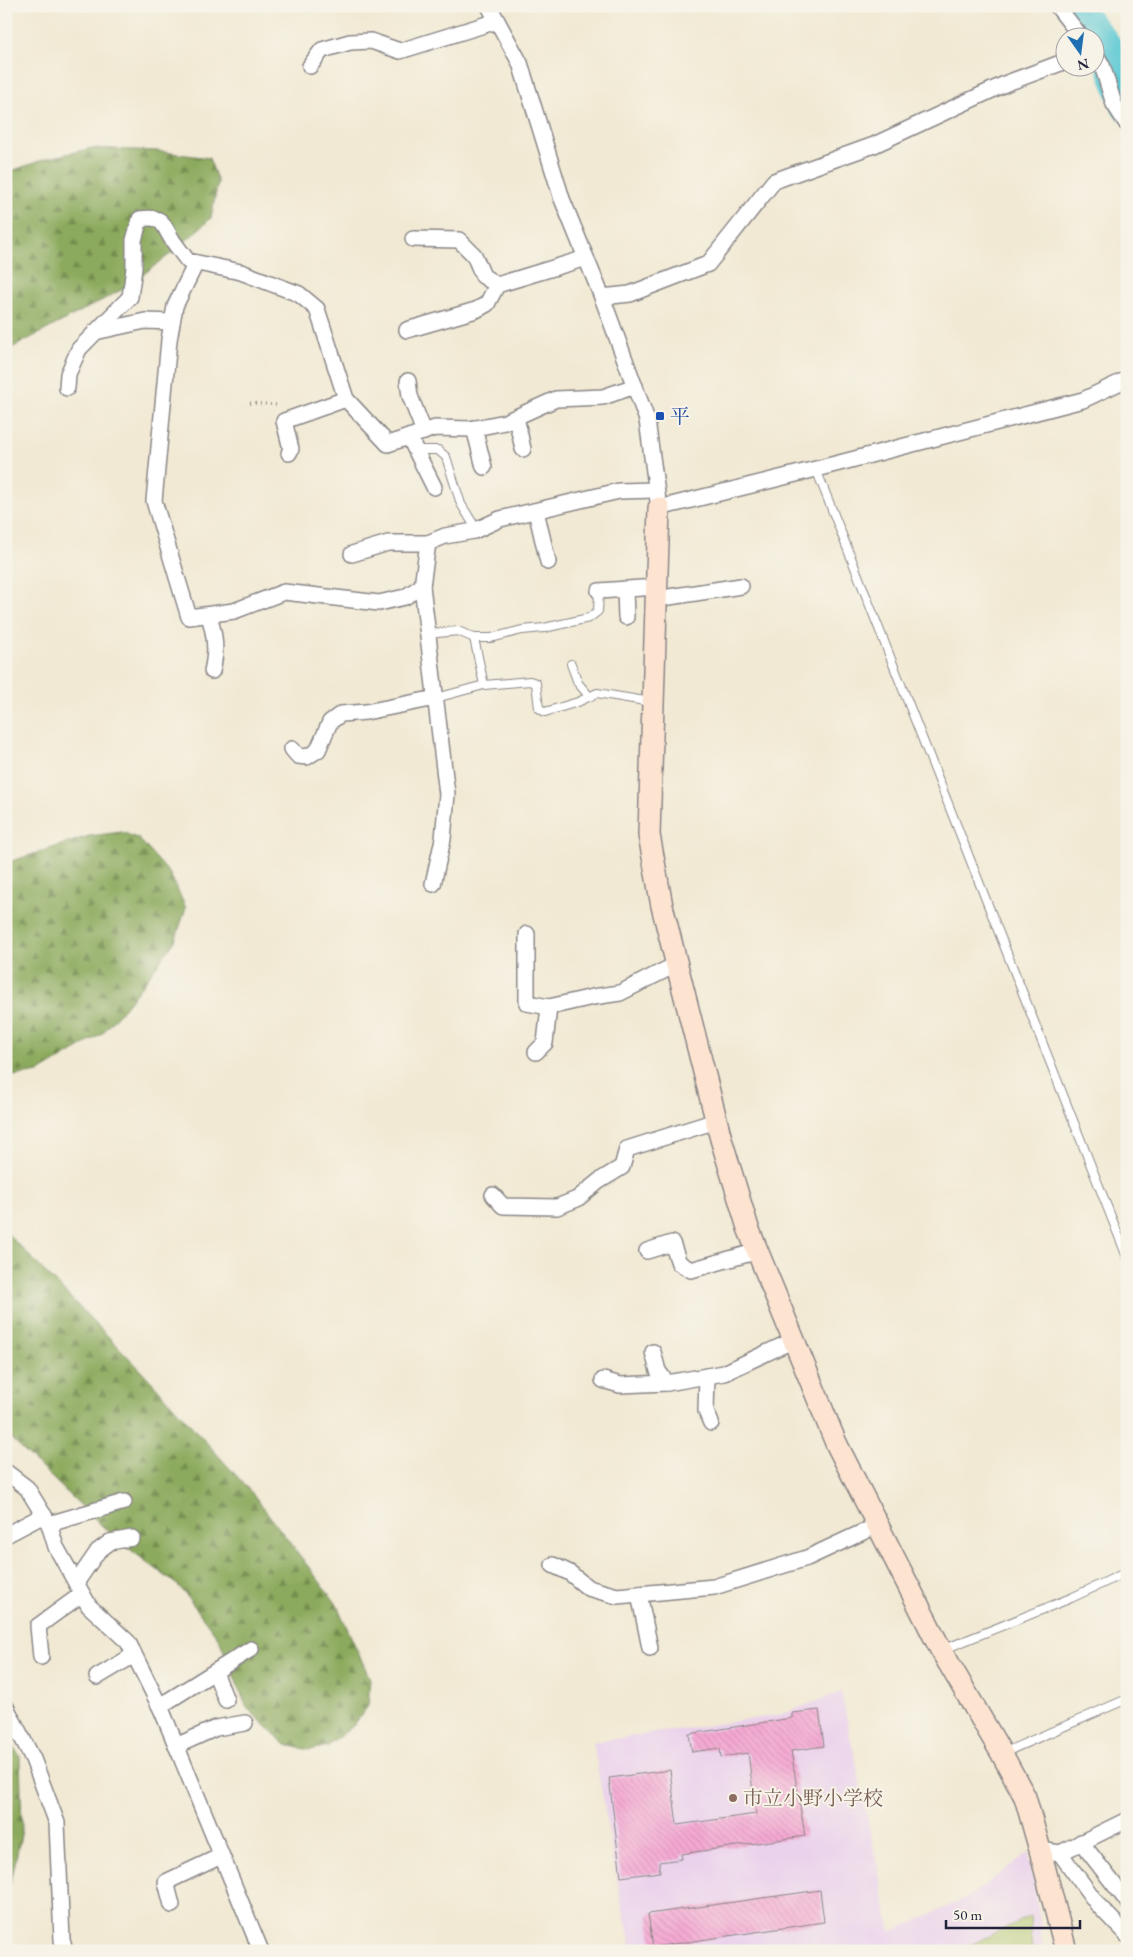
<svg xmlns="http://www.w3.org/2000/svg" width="1133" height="1957" viewBox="0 0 1133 1957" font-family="'EB Garamond','Noto Serif JP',serif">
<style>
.built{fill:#ead1ec}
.green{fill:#b0c569;stroke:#697452}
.forest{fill:url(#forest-firs);stroke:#57664c}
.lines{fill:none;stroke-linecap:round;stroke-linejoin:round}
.river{stroke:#5dc9d4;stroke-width:32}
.building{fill:url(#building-back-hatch)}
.lane-casing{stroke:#8a8687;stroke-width:10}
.street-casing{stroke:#8a8687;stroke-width:18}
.secondary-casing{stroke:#8a8687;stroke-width:24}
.path{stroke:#8a8687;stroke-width:3;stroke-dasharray:1 4;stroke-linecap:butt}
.lane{stroke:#fff;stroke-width:8}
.street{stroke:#fff;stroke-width:15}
.secondary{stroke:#fde4d1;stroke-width:21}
.transit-dot{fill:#1a4fb4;stroke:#f7f3e8;stroke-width:2}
.education-dot{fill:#8d6e63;stroke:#f7f3e8;stroke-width:2}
.labels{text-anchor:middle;stroke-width:4;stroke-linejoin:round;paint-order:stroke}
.transit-label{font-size:20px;fill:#164399;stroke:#f7f3e8;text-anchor:start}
.education-label{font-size:20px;fill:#785e54;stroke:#f7f3e8;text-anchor:start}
</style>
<defs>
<pattern id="forest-firs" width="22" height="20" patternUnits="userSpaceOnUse" patternTransform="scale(1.25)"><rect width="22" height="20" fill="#8caa5d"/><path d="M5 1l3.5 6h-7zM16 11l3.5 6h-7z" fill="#728a4e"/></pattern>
<pattern id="building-back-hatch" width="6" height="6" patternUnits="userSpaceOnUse" patternTransform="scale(1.25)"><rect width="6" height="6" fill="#f5a9d3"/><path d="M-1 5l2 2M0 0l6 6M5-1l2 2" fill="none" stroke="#d291b6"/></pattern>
</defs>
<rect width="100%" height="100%" fill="#f7f3e8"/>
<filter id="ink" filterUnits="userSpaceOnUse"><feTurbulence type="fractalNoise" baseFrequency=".02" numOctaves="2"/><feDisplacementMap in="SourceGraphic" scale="10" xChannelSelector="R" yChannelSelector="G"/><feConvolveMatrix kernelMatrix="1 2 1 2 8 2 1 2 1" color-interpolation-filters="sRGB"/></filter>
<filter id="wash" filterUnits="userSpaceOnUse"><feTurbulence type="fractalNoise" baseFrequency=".0096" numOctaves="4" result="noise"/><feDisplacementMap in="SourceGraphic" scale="20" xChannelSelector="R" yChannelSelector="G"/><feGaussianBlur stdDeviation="1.12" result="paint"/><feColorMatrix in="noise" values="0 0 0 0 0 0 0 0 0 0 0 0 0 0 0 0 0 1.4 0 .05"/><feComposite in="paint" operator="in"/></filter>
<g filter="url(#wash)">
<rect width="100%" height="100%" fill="#f1e9d3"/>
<!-- built -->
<polygon class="built" points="841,1692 891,1932 969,1897 1028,1853 1041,1927 1041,1951 633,1951 622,1907 593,1742 780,1715"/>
<!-- green -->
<polygon class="green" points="1030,1916 1032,1951 957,1951 958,1951"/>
<!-- forest -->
<g class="forest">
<polygon points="92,148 157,151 209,158 218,182 211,218 177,249 125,288 6,351 6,173 45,159"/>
<polygon points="122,832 139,839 170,874 186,908 175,941 137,992 102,1034 39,1072 6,1077 6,863 89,836"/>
<polygon points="6,1232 140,1369 253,1494 336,1603 370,1679 368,1706 354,1725 328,1746 310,1750 286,1745 247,1708 219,1639 180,1587 115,1538 6,1434"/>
<polygon points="6,1737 20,1756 22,1830 11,1882 6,1888"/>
</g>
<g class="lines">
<!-- river -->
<polyline class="river" points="1073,6 1105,45 1127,106"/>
</g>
<g id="blocks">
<!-- building -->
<g class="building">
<polygon points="819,1710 824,1746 791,1751 805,1836 681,1854 682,1859 659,1862 660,1872 621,1877 609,1778 670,1770 677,1825 756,1814 748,1753 721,1757 720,1748 692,1752 689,1734 792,1718 792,1713"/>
<polygon points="820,1890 824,1922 653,1947 648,1914"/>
</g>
</g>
</g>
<g filter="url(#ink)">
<use href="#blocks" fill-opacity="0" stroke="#8a8687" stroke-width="1"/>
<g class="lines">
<defs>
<g id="lane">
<polyline points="416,450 438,450 446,457 461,504 477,530"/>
<polyline points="816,469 1127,1257"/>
<polyline points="428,634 458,631 474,638 491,638 522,630 544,628 589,618 598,611 599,591"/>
<polyline points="474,638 484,685"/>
<polyline points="571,664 578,683 590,697"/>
<polyline points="436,698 484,685 530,681 536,683 539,708 545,712 578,702 597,693 651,702"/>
<polyline points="942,1650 1071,1598 1127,1572"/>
<polyline points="1003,1753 1127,1699"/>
</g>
<g id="street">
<polyline points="489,6 520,63 562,199 602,297 647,420 659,508 816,469 1083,400 1127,379"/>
<polyline points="1057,6 1082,38"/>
<polyline points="1096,55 1102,65 1114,104 1127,124"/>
<polyline points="310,66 322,50 350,42 371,41 400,51 497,21"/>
<polyline points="413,239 459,240 474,255 483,276 497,285"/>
<polyline points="196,263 175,306 169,340 154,501 189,617 234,611 284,592 379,603 405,597 422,586 428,543 445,536 474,531 500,519 619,491 656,490"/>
<polyline points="602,297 630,294 708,264 774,181 874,145 1007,83 1066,61"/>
<polyline points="407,330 476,310 487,304 497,285 586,258"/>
<polyline points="95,332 145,321 172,322"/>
<polyline points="408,381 410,396 424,432"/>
<path d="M 67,388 L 68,374 L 79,349 L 130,297 L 134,268 L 134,240 L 140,219 C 164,215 162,224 173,241 C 178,248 183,255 188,261 L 241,272 L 299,294 L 317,309 L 346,399 L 388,444 L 435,428 L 471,429 L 505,422 L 556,399 L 603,397 L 635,386"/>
<polyline points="516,417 523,449"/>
<polyline points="474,428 484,467"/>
<polyline points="409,437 434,487"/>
<polyline points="289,453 291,449 284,421 346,399"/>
<polyline points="536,511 548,562"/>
<polyline points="352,554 388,543 428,543"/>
<polyline points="422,586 447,794 443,839 433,884"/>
<polyline points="625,589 626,617"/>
<polyline points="599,591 656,587"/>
<polyline points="656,599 741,586"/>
<path d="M 209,616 C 215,635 217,651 212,671"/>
<polyline points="292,749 298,756 307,757 318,750 330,722 341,714 366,712 436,698"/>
<polyline points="527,934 527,1003 549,1007 593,997 620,993 677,964"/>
<polyline points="536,1052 545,1043 549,1007"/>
<polyline points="493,1195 503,1206 557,1207 577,1199 599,1181 622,1167 627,1149 716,1121"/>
<polyline points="647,1251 672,1243 679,1263 691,1270 758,1251"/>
<polyline points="653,1352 658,1371 667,1383"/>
<polyline points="707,1376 706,1411 711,1423"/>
<polyline points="603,1380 620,1385 667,1383 724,1373 794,1340"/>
<polyline points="6,1472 27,1488 49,1524 56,1547 89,1606 128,1642 162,1711 261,1951"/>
<polyline points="49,1524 124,1502"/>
<polyline points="6,1535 44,1515"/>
<polyline points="553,1565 570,1573 588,1588 617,1596 714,1587 807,1558 878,1525"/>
<polyline points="76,1583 98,1551 110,1542 132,1538"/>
<polyline points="639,1594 650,1648"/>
<polyline points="41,1657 38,1626 82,1594"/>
<polyline points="215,1672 226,1700"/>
<polyline points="97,1677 134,1655"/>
<polyline points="160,1706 251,1649"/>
<polyline points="6,1707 33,1759 57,1823 62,1940 65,1951"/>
<polyline points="176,1746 216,1728 245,1723"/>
<polyline points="1081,1842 1127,1901"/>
<polyline points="1040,1850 1060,1853 1098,1905 1127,1935"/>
<polyline points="1060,1853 1127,1820"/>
<polyline points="172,1905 166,1882 221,1856"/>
</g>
<polyline id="secondary" points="659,508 649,835 662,906 721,1139 748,1228 836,1443 941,1650 1002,1754 1025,1797 1040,1850 1066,1951"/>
</defs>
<!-- lane casing -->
<use href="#lane" class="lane-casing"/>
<!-- street casing -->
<use href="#street" class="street-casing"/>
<!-- secondary casing -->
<use href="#secondary" class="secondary-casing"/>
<!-- path -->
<polyline class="path" points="250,403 279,405"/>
<!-- lane -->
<use href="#lane" class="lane"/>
<!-- street -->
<use href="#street" class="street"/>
<!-- secondary -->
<use href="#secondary" class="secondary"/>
</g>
</g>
<!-- markers -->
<rect class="transit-dot" x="655" y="411" width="10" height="10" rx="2.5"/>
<circle class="education-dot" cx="733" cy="1798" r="5"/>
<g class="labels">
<!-- transit labels -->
<g class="transit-label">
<text x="670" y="423">平</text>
</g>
<!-- education labels -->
<g class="education-label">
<text x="743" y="1805">市立小野小学校</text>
</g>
</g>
<!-- margin -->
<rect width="1133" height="1957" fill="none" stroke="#f7f3e8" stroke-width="25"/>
<!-- north arrow -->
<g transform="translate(1080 52) rotate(166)"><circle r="24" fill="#f7f3e8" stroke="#a29fa3"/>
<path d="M0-4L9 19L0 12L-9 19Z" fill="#1f6fb2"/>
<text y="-8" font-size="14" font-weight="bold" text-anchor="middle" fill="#22223b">N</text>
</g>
<!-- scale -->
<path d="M946 1920v8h134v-8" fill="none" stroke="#22223b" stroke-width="2.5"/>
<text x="953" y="1920" font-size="15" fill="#22223b" stroke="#f7f3e8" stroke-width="4" paint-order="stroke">50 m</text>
</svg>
